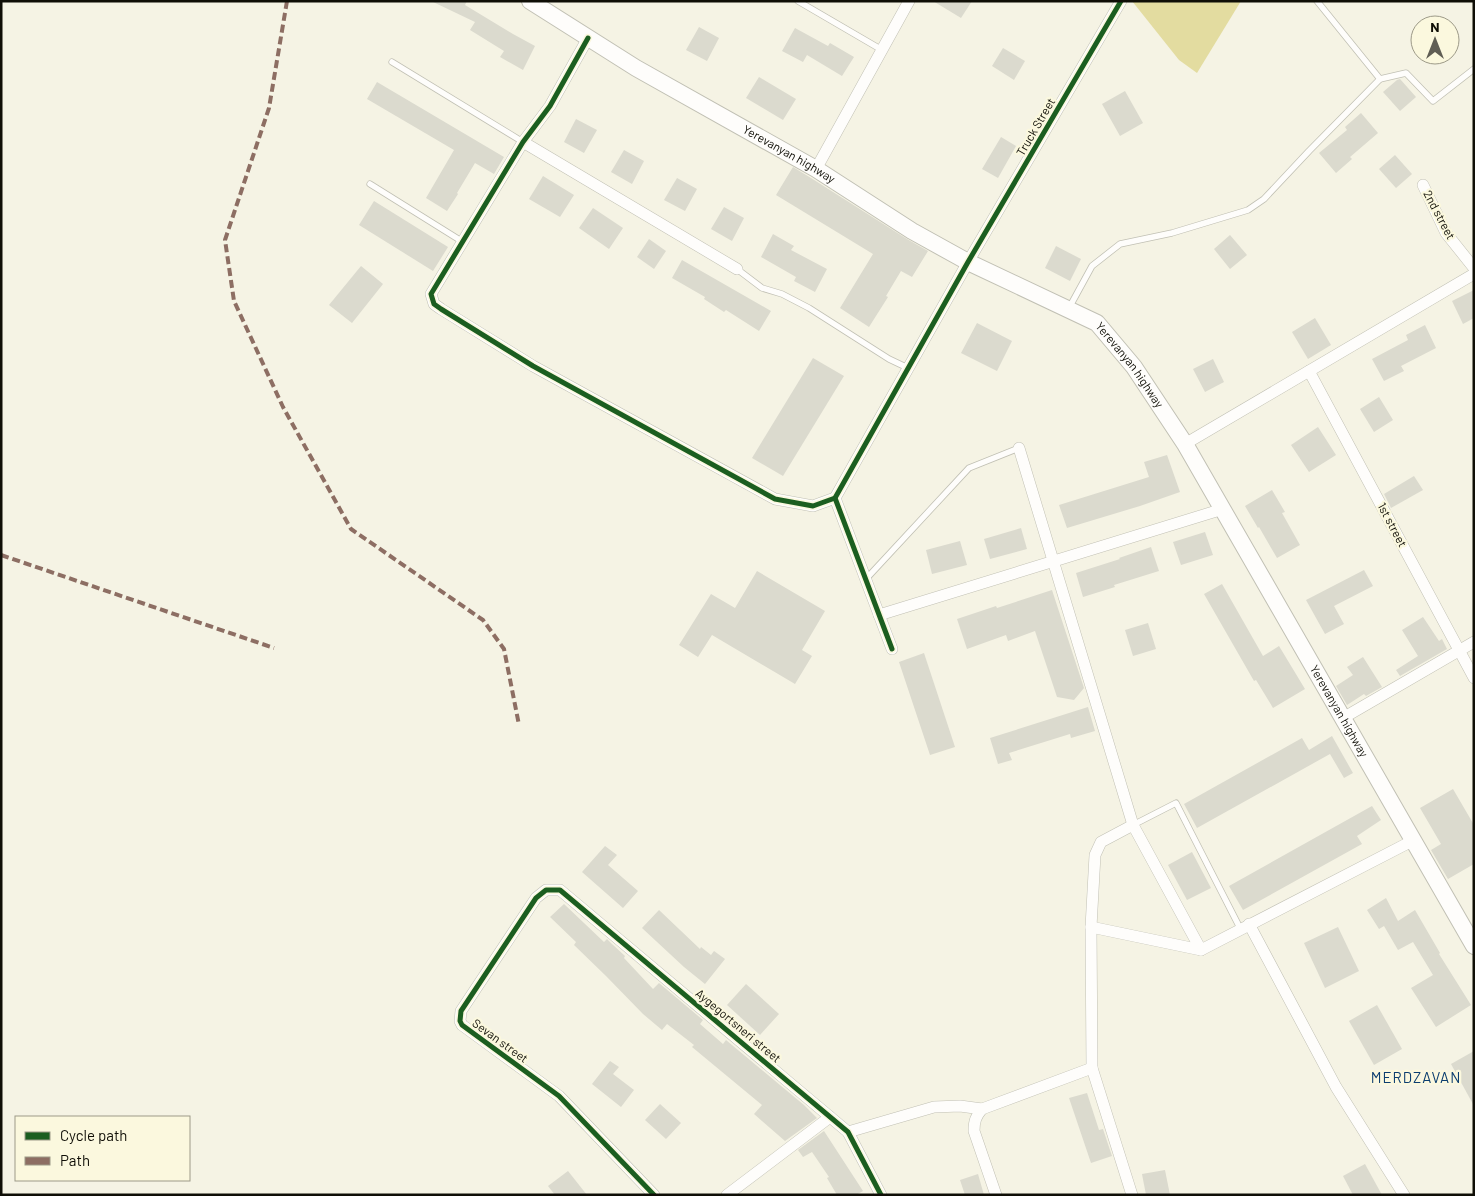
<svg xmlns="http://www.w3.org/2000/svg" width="1475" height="1196" viewBox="0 0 1475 1196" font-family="Barlow,sans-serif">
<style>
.forest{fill:#e3dca0}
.building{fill:#dbdace}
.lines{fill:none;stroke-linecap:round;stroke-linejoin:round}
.lane-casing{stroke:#c1c0b4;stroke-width:7}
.street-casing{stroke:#c1c0b4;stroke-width:12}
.secondary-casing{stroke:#c1c0b4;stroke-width:18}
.lane{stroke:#fefdfb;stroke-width:5.5}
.street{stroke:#fefdfb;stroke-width:11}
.secondary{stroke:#fefdfb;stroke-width:16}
.quiet{stroke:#8d6e63;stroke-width:4;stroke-dasharray:8 4;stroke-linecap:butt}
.cycleway-casing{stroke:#fbf8de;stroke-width:8}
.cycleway{stroke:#1b5e20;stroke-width:5}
.labels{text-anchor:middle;stroke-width:4.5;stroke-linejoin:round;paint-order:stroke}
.street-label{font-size:12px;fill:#0f0e06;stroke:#fbf8de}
.quarter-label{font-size:15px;letter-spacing:1px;fill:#0b3d6f;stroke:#fbf8de}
</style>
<rect width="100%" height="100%" fill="#f5f3e4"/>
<!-- forest -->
<polygon class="forest" points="1132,1 1241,1 1197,73 1179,60"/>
<!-- building -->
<g class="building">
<polygon points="431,1 467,1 465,5 513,34 535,46 523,70 500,57 504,51 470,30 475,22"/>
<polygon points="933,1 972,1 961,18"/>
<polygon points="699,27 719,38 707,61 686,50"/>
<polygon points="795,28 828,46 830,43 854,57 842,76 807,55 803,62 782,51"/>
<polygon points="1003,48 1025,61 1014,80 992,66"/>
<polygon points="759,77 796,99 783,120 746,98"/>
<polygon points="1400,79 1416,97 1400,111 1383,92 1397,80"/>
<polygon points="377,82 504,157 494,174 475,163 457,193 458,194 447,211 426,198 454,150 367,99"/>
<polygon points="1125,91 1143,123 1120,136 1102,104"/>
<polygon points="1361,113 1378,133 1350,157 1352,159 1336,173 1319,153 1347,130 1345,127"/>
<polygon points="576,119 597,130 584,153 564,142"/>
<polygon points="1001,137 1016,146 998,178 982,169"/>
<polygon points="624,150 644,161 632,184 611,172"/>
<polygon points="1395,155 1412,174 1396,188 1379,169"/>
<polygon points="793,167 811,178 907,239 928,251 912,277 901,271 886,296 888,297 869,327 840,308 873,254 776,195"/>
<polygon points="543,176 574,195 560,217 529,199"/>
<polygon points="677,178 697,189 685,211 664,200"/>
<polygon points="374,201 448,247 433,271 359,225"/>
<polygon points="724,207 744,218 732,241 711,229"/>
<polygon points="593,208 623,228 609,249 579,228"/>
<polygon points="773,234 794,246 791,250 827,269 815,292 794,281 796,277 761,257"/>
<polygon points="1230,235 1247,255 1230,269 1214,249"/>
<polygon points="649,239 666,251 654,269 637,257"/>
<polygon points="1056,246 1081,259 1070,281 1045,268"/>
<polygon points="682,260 771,311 759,331 726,310 724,312 704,299 705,297 672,278"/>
<polygon points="361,266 383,284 352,323 329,305"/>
<polygon points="1474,290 1474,318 1463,324 1452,301"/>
<polygon points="1315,318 1331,345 1308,359 1292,332"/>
<polygon points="977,323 1012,341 997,371 961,353"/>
<polygon points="1425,325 1436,348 1401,366 1404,371 1384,381 1372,359 1408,340 1406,335"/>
<polygon points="813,358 844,376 783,476 752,458"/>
<polygon points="1213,359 1224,382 1205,392 1193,369"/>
<polygon points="1379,397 1393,420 1374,432 1360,409"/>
<polygon points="1318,427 1336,455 1309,472 1291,445"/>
<polygon points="1167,455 1180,492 1140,506 1067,528 1059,505 1149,477 1144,462"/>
<polygon points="1414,476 1423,490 1391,508 1384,494"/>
<polygon points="1272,490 1285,512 1282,513 1300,545 1277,558 1259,527 1258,528 1245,506"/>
<polygon points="1021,528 1027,549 990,559 984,539"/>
<polygon points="1205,532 1213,555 1181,565 1173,542"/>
<polygon points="960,541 967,565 932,574 926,550"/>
<polygon points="1151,547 1159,571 1114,585 1115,587 1083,597 1076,573 1120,559 1119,558"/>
<polygon points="1364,570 1373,586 1334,606 1344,624 1325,634 1306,600"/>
<polygon points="757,571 825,611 802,650 812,656 795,684 712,635 698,657 679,645 711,594 735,608"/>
<polygon points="1222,584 1263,656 1279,646 1305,689 1273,708 1256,680 1254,681 1204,594"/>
<polygon points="1052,590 1084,688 1074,700 1057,697 1035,631 1008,641 1006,635 967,649 957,619 996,606 997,608"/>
<polygon points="1423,617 1439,641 1442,639 1447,649 1400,676 1396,670 1418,656 1402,630"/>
<polygon points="1148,623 1156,649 1133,656 1125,630"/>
<polygon points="924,653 955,747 930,755 899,662"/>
<polygon points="1363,657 1382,687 1366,696 1364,694 1347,705 1336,686 1353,675 1347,667"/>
<polygon points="1088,707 1095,731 1071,738 1070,734 1009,753 1012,760 998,764 990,738"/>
<polygon points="1332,736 1353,773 1344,778 1330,754 1197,828 1184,804 1302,738 1309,750"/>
<polygon points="1453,789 1474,825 1474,864 1448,879 1431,850 1441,844 1420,808"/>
<polygon points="1372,806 1381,820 1357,836 1362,844 1243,910 1229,886"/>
<polygon points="605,846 617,855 608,865 638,891 623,908 582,872"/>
<polygon points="1192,852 1211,888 1187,900 1168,865"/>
<polygon points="1386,898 1398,921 1415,910 1440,953 1439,954 1471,1005 1436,1027 1411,988 1433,975 1413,942 1398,950 1384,926 1379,929 1367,910"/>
<polygon points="564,904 604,942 607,939 612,944 625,956 624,958 653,989 659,983 703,1020 700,1024 723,1044 726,1040 804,1105 817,1118 785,1141 754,1114 762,1105 692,1047 694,1045 667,1024 662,1030 643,1014 606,976 574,945 576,942 550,917"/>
<polygon points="659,910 700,949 701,947 711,955 714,951 725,959 705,984 684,967 642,928"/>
<polygon points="1338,927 1359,971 1325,988 1304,943"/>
<polygon points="746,984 779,1014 760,1035 727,1005"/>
<polygon points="1377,1005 1402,1049 1374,1065 1349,1021"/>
<polygon points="1474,1051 1474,1106 1451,1064"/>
<polygon points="610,1061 619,1067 613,1074 634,1090 621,1107 592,1084"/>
<polygon points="1087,1093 1099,1130 1103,1129 1112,1156 1091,1163 1069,1098"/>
<polygon points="660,1104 681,1123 666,1139 645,1120"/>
<polygon points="824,1131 863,1191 856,1195 837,1195 827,1178 829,1177 812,1152 803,1157 798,1150"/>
<polygon points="1365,1164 1382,1195 1353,1195 1343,1176"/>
<polygon points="1165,1170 1170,1195 1146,1195 1142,1174"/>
<polygon points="568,1171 587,1195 555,1195 548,1186"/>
<polygon points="978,1174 984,1195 965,1195 960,1180"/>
</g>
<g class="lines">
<defs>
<g id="lane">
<polyline points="798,1 882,50"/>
<polyline points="1317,1 1380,79 1406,73 1433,101 1474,69"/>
<polyline points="392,62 523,142"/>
<polyline points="370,184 463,242"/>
<polyline points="737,269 762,288 782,294 809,308 889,359 908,368"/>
<polyline points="1069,308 1092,266 1120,244 1172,233 1248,210 1264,199 1309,151 1380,79"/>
<polyline points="866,579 969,468 1019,448"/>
<polyline points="1133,825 1176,803 1241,930"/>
</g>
<g id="street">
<polyline points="588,38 550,106 523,142 431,294 434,304 441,309 533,366 775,499 813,506 835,498"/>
<polyline points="523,142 737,269"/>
<polyline points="816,169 909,1"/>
<polyline points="1423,185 1446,233 1474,268"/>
<polyline points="1309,371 1474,678"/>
<polyline points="1185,444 1474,274"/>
<polyline points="1019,448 1133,825 1201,950"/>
<polyline points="879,615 1223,509"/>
<polyline points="892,649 835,498 968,262 1121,1"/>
<polyline points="1343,718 1474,642"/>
<polyline points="1249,924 1336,1087 1404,1195"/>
<polyline points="1091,927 1201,950 1414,840"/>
<polyline points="848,1132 934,1107 960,1106 982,1109"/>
<polyline points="654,1195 559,1096 462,1025 460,1021 461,1011 536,898 546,890 560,890 848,1132 881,1195"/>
<polyline points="727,1195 830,1117"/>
<path d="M 996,1195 L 974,1131 C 974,1121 976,1116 982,1109 L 1092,1068"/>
<polyline points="1132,1195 1092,1068 1091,927 1095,855 1101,842 1133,825"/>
</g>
<g id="secondary">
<path id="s1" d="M 530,1 L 636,68 L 816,169 L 912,231 L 968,262 L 1097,323 L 1134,367 L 1185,444 L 1474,946"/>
</g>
</defs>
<!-- lane casing -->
<use href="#lane" class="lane-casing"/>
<!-- street casing -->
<use href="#street" class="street-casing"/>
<!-- secondary casing -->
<use href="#secondary" class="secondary-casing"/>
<!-- lane -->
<use href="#lane" class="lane"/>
<!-- street -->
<use href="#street" class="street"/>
<!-- secondary -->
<use href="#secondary" class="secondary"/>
<!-- quiet -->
<g class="quiet">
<polyline points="287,1 269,108 225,240 234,301 283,407 351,529 483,620 504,649 519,725"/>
<polyline points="1,555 274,648"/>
</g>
<defs>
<g id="cycleway">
<polyline points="588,38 550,106 523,142 431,294 434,304 441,309 533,366 775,499 813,506 835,498"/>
<polyline points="892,649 835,498 968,262 1121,1"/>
<polyline points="654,1195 559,1096 462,1025 460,1021 461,1011 536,898 546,890 560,890 848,1132 881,1195"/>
</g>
</defs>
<!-- cycleway casing -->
<use href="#cycleway" class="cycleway-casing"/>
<!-- cycleway -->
<use href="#cycleway" class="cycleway"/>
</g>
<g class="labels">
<!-- street labels -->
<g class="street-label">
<text transform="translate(1036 127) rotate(-60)" y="4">Truck Street</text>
<text dy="4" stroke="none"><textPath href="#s1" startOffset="301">Yerevanyan highway</textPath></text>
<text transform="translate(1439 215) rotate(62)" y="4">2nd street</text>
<text dy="4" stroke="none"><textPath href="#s1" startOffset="706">Yerevanyan highway</textPath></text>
<text transform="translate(1392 525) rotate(62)" y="4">1st street</text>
<text dy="4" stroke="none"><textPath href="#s1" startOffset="1111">Yerevanyan highway</textPath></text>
<text transform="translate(738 1026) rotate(40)" y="4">Aygegortsneri street</text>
<text transform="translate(500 1041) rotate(36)" y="4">Sevan street</text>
</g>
<!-- quarter labels -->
<g class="quarter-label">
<text x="1416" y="1083">MERDZAVAN</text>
</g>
</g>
<!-- border -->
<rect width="1475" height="1196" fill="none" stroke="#0f0e06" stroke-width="5"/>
<!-- legend -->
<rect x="15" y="1116" width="175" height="65" fill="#fbf8de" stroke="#9d9a88"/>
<rect x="25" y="1132" width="25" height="8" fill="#1b5e20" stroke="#9d9a88"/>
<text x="60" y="1141" font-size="15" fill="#0f0e06">Cycle path</text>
<rect x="25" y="1157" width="25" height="8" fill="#8d6e63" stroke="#9d9a88"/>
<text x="60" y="1166" font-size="15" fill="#0f0e06">Path</text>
<!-- north arrow -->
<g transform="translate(1435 40)"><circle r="24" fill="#fbf8de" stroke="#9d9a88"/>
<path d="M0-4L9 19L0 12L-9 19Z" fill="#605e54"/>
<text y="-8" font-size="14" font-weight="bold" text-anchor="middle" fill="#0f0e06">N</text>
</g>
</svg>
